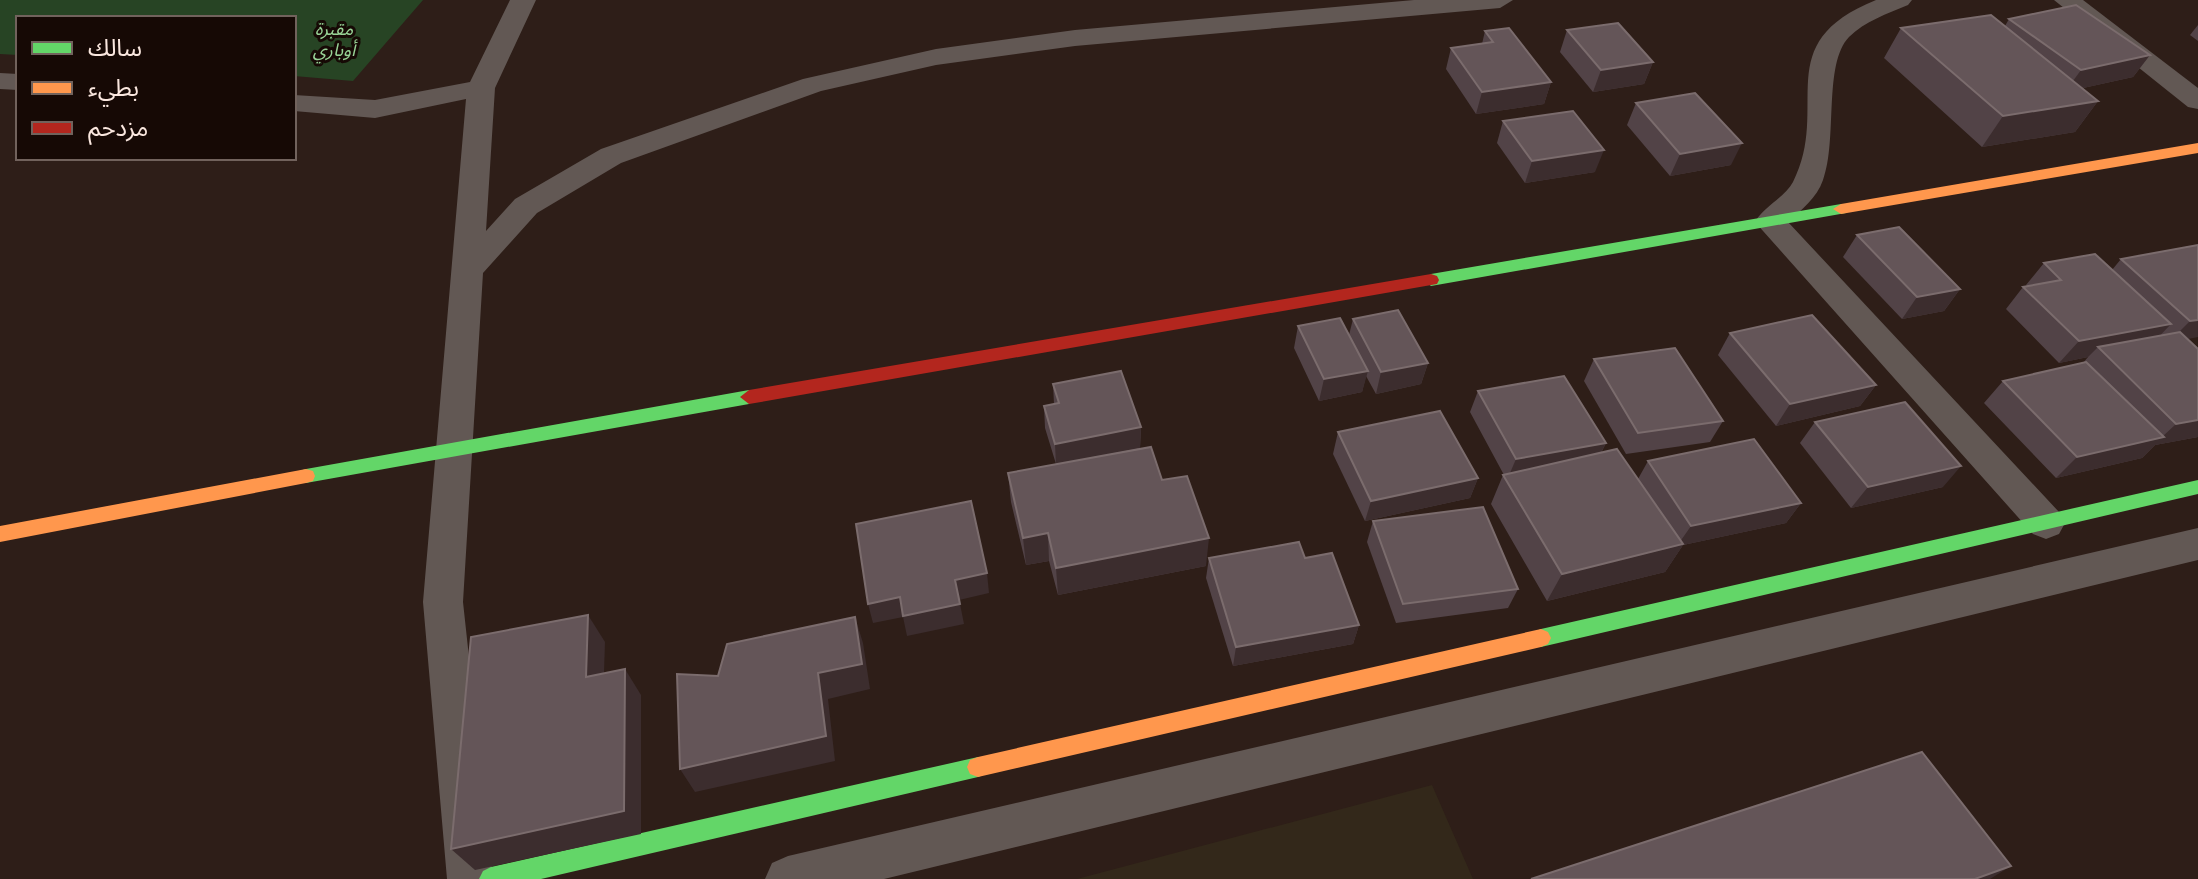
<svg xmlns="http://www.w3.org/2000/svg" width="2198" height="879" viewBox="0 0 2198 879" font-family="Merriweather,'Noto Sans Arabic',serif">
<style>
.education{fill:#33281a}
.green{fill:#274424}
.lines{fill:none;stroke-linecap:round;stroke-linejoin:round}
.street{fill:#625854;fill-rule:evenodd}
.fast{fill:#63d668;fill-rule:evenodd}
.slow{fill:#ff974d;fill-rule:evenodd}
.jam{fill:#b3261e;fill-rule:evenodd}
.wall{fill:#524347}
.shaded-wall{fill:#3c2d2e}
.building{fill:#645558;stroke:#7b6c6d;stroke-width:2}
.labels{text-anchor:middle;stroke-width:6;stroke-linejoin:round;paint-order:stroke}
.far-park-label{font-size:18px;font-style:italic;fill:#98d396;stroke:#160905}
</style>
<rect width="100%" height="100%" fill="#2e1e18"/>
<!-- education -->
<polygon class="education" points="1432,785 1473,879 1077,879"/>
<!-- green -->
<polygon class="green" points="0,0 423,0 353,81 294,76 294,18 18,18 18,55 0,54"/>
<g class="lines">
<!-- street -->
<g class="street">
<polygon points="510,0 536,0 495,88 486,231 515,199 601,149 803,79 936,49 1075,30 1414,0 1513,0 1500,8 1075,46 936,65 821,91 621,163 537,213 483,273 463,602 493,879 447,879 423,602 466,99 375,118 294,111 294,95 375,100 470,82"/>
<path d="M 1876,0 L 1912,0 L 1908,5 C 1887,14 1865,21 1849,37 C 1823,64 1838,140 1823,180 C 1817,198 1801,210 1788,222 L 2059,512 L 2065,523 L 2059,534 L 2046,539 L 2033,534 L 1755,222 C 1764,206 1784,198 1793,182 C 1832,106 1767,44 1876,0 Z"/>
<polygon points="2054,0 2083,0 2198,88 2198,109 2188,107"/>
<polygon points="0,73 18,74 18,90 0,89"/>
<polygon points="2198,528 2198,560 884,879 765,879 772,863 788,856"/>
</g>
<!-- fast -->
<g class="fast">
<polygon points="1841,204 1846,205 1846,213 1431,286 1423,280 1431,274"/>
<polygon points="749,390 758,397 749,404 306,483 299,481 297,476 299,471 306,469"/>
<polygon points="2198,480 2198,494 1541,647 1534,644 1531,638 1534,632 1541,629"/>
<polygon points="978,757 986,760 989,767 986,774 978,777 541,879 479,879 483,871 491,867"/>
</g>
<!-- slow -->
<g class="slow">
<polygon points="2198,143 2198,153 1841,214 1833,209 1841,204"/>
<polygon points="306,469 313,471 315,476 313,481 306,483 0,542 0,526"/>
<polygon points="1541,629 1548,632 1551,638 1548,644 1541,647 978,777 970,774 967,767 970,760 978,757"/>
</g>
<!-- jam -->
<polygon class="jam" points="1431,274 1437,276 1439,280 1437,284 749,404 740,397 749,390"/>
</g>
<!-- wall -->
<g class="wall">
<polygon points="2009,19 2150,55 2133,77 2083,88 2098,101 2075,132 1982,147 1884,58 1901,28 2005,26"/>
<polygon points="2198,25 2198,41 2190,35"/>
<polygon points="1567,30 1653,62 1644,84 1593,92 1560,52"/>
<polygon points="1485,31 1551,82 1544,104 1476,114 1446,69 1451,48 1482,44"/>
<polygon points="1636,103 1731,165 1670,176 1627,125"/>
<polygon points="1503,121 1595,172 1525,183 1497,143"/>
<polygon points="1857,235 1960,289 1944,311 1902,319 1843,257"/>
<polygon points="2198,245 2188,339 2198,437 2155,445 2142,458 2056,478 1984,403 2003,381 2083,363 2088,357 2059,363 2006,309 2023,287 2027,286 2026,285 2044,263 2112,270 2121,259"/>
<polygon points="1353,319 1428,363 1421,384 1376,394 1366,376 1362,392 1319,401 1294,348 1298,326 1349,335"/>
<polygon points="1730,333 1876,385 1860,406 1776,426 1718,355"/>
<polygon points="1594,359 1723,421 1710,442 1626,454 1584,381"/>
<polygon points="1053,384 1141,427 1140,448 1162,480 1206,566 1058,595 1049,561 1026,565 1011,502 1008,473 1056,464 1045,428 1044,406 1054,404"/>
<polygon points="1478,391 1606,443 1601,453 1638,479 1648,461 1801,503 1786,523 1683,545 1665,572 1547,601 1491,504 1503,475 1504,475 1470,412"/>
<polygon points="1815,422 1943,487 1851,508 1800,443"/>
<polygon points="1338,432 1478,478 1470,498 1365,521 1333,454"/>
<polygon points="1373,521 1518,589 1508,608 1396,623 1367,542"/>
<polygon points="1209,558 1305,558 1359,625 1353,644 1233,666 1206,578"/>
</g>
<!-- shaded-wall -->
<g class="shaded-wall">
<polygon points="2150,55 2133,77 2065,92 2081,70"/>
<polygon points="1653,62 1644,84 1593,92 1601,70"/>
<polygon points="1551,82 1544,104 1476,114 1482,92"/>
<polygon points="2098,101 2075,132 1982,147 2003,116"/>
<polygon points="1742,143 1731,165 1670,176 1680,154"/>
<polygon points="1604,150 1595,172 1525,183 1532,161"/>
<polygon points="1960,289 1944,311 1902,319 1917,297"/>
<polygon points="2198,320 2198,337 2168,343 2190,321"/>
<polygon points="2171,324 2150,346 2098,347 2088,357 2059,363 2079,341"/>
<polygon points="1428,363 1421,384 1376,394 1381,372"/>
<polygon points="1368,371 1362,392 1319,401 1324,379"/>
<polygon points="1876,385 1860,406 1776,426 1790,404"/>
<polygon points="2198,420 2198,437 2155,445 2142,458 2056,478 2077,457 2162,437 2176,424"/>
<polygon points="1141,427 1140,448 1056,465 1055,444"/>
<polygon points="1606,443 1595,464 1507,480 1516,459"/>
<polygon points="1961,466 1943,487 1851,508 1868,487"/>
<polygon points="1478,478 1470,498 1365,521 1371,501"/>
<polygon points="1801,503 1786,523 1683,545 1665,572 1547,601 1562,574 1677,546 1691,526"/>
<polygon points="1048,533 1049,561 1026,565 1023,538"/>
<polygon points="1209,538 1206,566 1058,595 1056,568"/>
<polygon points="987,573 989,593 959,600 955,580"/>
<polygon points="900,597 960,604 964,624 907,636 903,617 873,623 868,604"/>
<polygon points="588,615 605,642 603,702 586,677"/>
<polygon points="855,617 863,643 870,689 828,699 835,761 695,792 680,769"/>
<polygon points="1359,625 1353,644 1233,666 1236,647"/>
<polygon points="625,669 641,695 641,834 475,870 451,849"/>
<polygon points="2011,866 1990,879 1975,879"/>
</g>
<!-- building -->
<g class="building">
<polygon points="2076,5 2150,55 2081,70 2009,19"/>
<polygon points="1991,15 2098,101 2003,116 1901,28"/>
<polygon points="1618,23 1653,62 1601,70 1567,30"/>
<polygon points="1509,28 1551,82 1482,92 1451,48 1493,42 1485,31"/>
<polygon points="1695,93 1742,143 1680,154 1636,103"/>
<polygon points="1573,111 1604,150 1532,161 1503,121"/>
<polygon points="1899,227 1960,289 1917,297 1857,235"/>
<polygon points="2198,245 2198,320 2190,321 2121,259"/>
<polygon points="2095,254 2171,324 2079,341 2023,287 2061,280 2044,263"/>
<polygon points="1398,310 1428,363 1381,372 1353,319"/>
<polygon points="1812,315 1876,385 1790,404 1730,333"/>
<polygon points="1340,318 1368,371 1324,379 1298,326"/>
<polygon points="2180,332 2198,349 2198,420 2176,424 2098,347"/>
<polygon points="1675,348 1723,421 1638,433 1594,359"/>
<polygon points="2086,362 2164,437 2077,457 2003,381"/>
<polygon points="1121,371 1141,427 1055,444 1044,406 1059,403 1053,384"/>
<polygon points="1564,376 1606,443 1516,459 1478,391"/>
<polygon points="1905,402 1961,466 1868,487 1815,422"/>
<polygon points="1440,411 1478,478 1371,501 1338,432"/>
<polygon points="1754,439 1801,503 1691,526 1648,461"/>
<polygon points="1151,447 1162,480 1187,476 1209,538 1056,568 1048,533 1023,538 1008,473"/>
<polygon points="1617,449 1683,544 1562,574 1503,475"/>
<polygon points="971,501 987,573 955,580 960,604 903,616 900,597 868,604 856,524"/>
<polygon points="1483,507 1518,589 1403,604 1373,521"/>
<polygon points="1299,542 1305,558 1332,553 1359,625 1236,647 1209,558"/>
<polygon points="588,615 586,677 625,669 624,811 451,849 471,637"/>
<polygon points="855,617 862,664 818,673 826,736 680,769 677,674 718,676 727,644"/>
<polygon points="1922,752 2011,866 1975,879 1531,879"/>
</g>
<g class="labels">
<!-- far-park labels -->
<g class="far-park-label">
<text x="334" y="35">مقبرة<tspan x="334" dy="21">أوباري</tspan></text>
</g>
</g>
<!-- legend -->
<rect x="16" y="16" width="280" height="144" fill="#160905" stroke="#71625c" stroke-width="2"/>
<rect x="32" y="42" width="40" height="12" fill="#63d668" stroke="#71625c" stroke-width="2"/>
<text x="88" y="56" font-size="24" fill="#fae7df">سالك</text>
<rect x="32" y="82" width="40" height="12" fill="#ff974d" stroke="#71625c" stroke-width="2"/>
<text x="88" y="96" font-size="24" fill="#fae7df">بطيء</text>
<rect x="32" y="122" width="40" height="12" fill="#b3261e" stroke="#71625c" stroke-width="2"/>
<text x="88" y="136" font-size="24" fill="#fae7df">مزدحم</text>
</svg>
